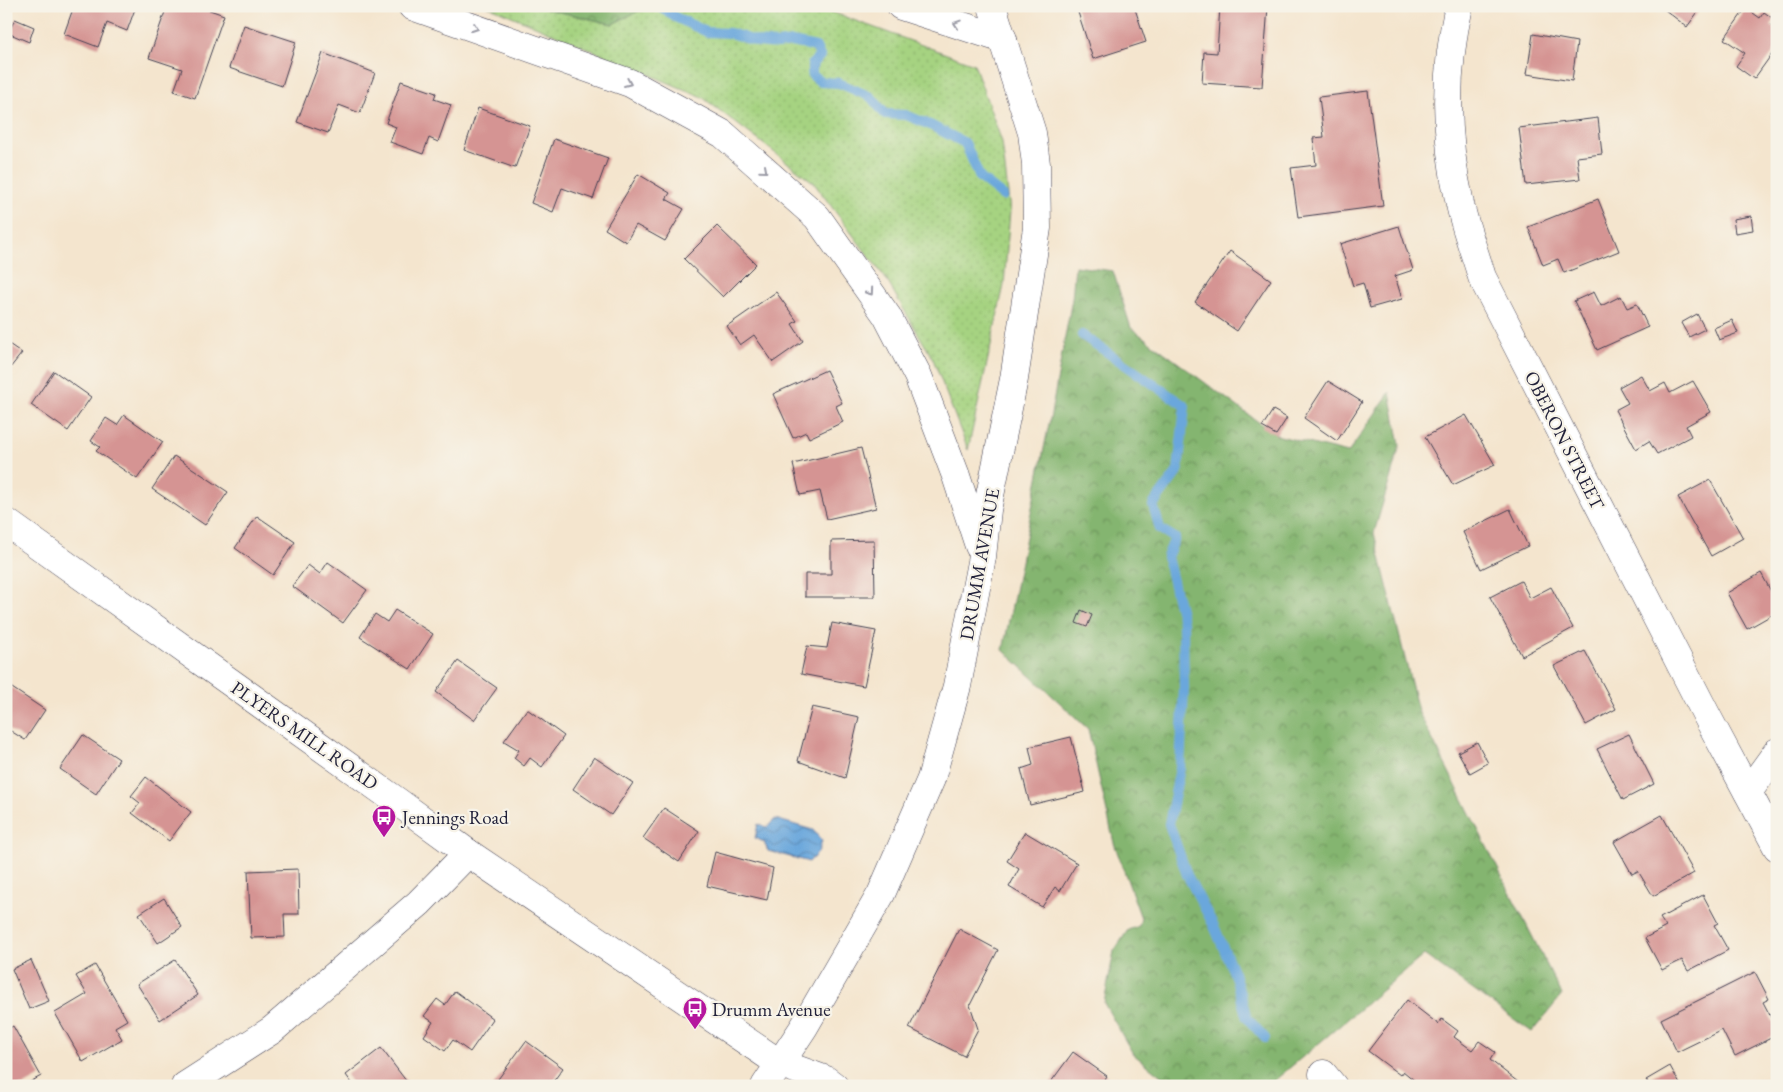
<svg xmlns="http://www.w3.org/2000/svg" width="1783" height="1092" viewBox="0 0 1783 1092" font-family="'EB Garamond',serif">
<style>
.grass{fill:url(#grass-dots);stroke:#647a5e}
.forest{fill:url(#forest-crowns);stroke:#536c55}
.water{fill:url(#water-waves);stroke:#46648c}
.lines{fill:none;stroke-linecap:round;stroke-linejoin:round}
.stream{stroke:#6ba7dc;stroke-width:10}
.building{fill:#d59493}
.minor-casing{stroke:#423f51;stroke-width:29}
.minor{stroke:#fff;stroke-width:28}
.oneway{stroke:#9c9ca7}
.labels{text-anchor:middle;stroke-width:4.5;stroke-linejoin:round;paint-order:stroke}
.street-label{font-size:19px;fill:#22223b;stroke:#f7f3e8}
.poi-label{font-size:19px;fill:#22223b;stroke:#f7f3e8;text-anchor:start}
</style>
<defs>
<pattern id="grass-dots" width="8" height="8" patternUnits="userSpaceOnUse" patternTransform="scale(1.25)"><rect width="8" height="8" fill="#a6d381"/><path d="M2 2h.1M6 6h.1" fill="none" stroke="#8fb570" stroke-width="1.8" stroke-linecap="round"/></pattern>
<pattern id="forest-crowns" width="20" height="18" patternUnits="userSpaceOnUse" patternTransform="scale(1.25)"><rect width="20" height="18" fill="#84b56f"/><path d="M2 6a3 3 0 1 1 6 0M12 15a3 3 0 1 1 6 0" fill="none" stroke="#6c935c"/></pattern>
<pattern id="water-waves" width="16" height="10" patternUnits="userSpaceOnUse" patternTransform="scale(1.25)"><rect width="16" height="10" fill="#6ba7dc"/><path d="M0 5q4-4 8 0t8 0" fill="none" stroke="#5888b4"/></pattern>
</defs>
<rect width="100%" height="100%" fill="#f7f3e8"/>
<filter id="ink" filterUnits="userSpaceOnUse"><feTurbulence type="fractalNoise" baseFrequency=".02" numOctaves="2"/><feDisplacementMap in="SourceGraphic" scale="10" xChannelSelector="R" yChannelSelector="G"/><feConvolveMatrix kernelMatrix="1 2 1 2 8 2 1 2 1" color-interpolation-filters="sRGB"/></filter>
<filter id="wash" filterUnits="userSpaceOnUse"><feTurbulence type="fractalNoise" baseFrequency=".0096" numOctaves="4" result="noise"/><feDisplacementMap in="SourceGraphic" scale="20" xChannelSelector="R" yChannelSelector="G"/><feGaussianBlur stdDeviation="1.12" result="paint"/><feColorMatrix in="noise" values="0 0 0 0 0 0 0 0 0 0 0 0 0 0 0 0 0 1.4 0 .05"/><feComposite in="paint" operator="in"/></filter>
<g filter="url(#wash)">
<rect width="100%" height="100%" fill="#f4e5ce"/>
<!-- grass -->
<polygon class="grass" points="488,6 535,6 612,24 647,6 815,6 974,64 1002,142 1010,211 1004,285 968,450 933,359 886,279 813,182 702,97"/>
<!-- forest -->
<g class="forest">
<polygon points="535,6 647,6 647,7 612,24"/>
<polygon points="1075,266 1113,271 1131,328 1276,435 1348,453 1390,392 1400,445 1374,533 1418,711 1562,995 1532,1032 1424,955 1268,1086 1174,1086 1133,1054 1104,1003 1114,951 1128,930 1139,926 1141,918 1114,843 1088,729 1003,650 1051,414 1072,299"/>
</g>
<!-- water -->
<polygon class="water" points="775,819 813,830 822,841 818,853 809,862 768,851 764,842 755,838 758,824 767,827"/>
<g class="lines">
<!-- stream -->
<g class="stream">
<polyline points="660,6 675,17 707,32 730,33 758,42 777,44 792,42 816,47 820,56 812,64 812,75 821,82 839,83 871,97 885,114 906,115 930,125 965,143 980,178 1003,196"/>
<polyline points="1082,335 1185,406 1178,471 1153,505 1160,529 1175,538 1167,557 1183,622 1184,688 1180,768 1169,824 1187,875 1214,926 1234,973 1247,1018 1265,1038"/>
</g>
</g>
<g id="blocks">
<!-- building -->
<g class="building">
<polygon points="6,6 12,6 9,17 6,16"/>
<polygon points="74,6 136,6 127,31 107,23 98,47 64,34"/>
<polygon points="167,6 198,6 224,15 195,98 174,91 182,69 149,58"/>
<polygon points="1076,6 1134,6 1146,42 1093,59"/>
<polygon points="1220,6 1268,6 1262,87 1202,83 1204,52 1217,53"/>
<polygon points="1660,6 1696,6 1700,9 1687,27"/>
<polygon points="1746,8 1760,18 1764,12 1775,20 1771,25 1777,29 1777,47 1754,79 1736,66 1745,53 1724,39"/>
<polygon points="15,19 34,27 29,42 8,33"/>
<polygon points="244,25 296,42 282,86 229,68"/>
<polygon points="1533,34 1577,42 1572,81 1527,74"/>
<polygon points="323,53 375,73 360,113 339,105 328,133 297,122"/>
<polygon points="401,81 436,93 434,99 451,105 438,142 429,138 423,154 390,142 396,127 386,123"/>
<polygon points="1368,91 1383,206 1298,217 1291,168 1316,165 1313,138 1324,137 1319,97"/>
<polygon points="478,108 530,126 515,168 464,150"/>
<polygon points="1598,118 1602,154 1577,157 1580,179 1526,185 1519,128"/>
<polygon points="554,139 608,158 593,199 562,188 553,212 531,203"/>
<polygon points="638,174 670,193 666,199 684,209 665,241 636,225 626,242 605,229"/>
<polygon points="1598,199 1619,251 1564,273 1558,259 1543,265 1528,227"/>
<polygon points="1751,216 1753,230 1735,233 1733,219"/>
<polygon points="717,226 756,264 723,297 684,259"/>
<polygon points="1399,226 1413,270 1395,276 1402,299 1370,308 1363,283 1353,286 1340,244"/>
<polygon points="1230,251 1271,280 1237,331 1195,302"/>
<polygon points="776,292 797,321 792,324 803,341 773,362 754,335 740,345 727,326"/>
<polygon points="1594,292 1601,306 1621,296 1627,308 1637,304 1648,327 1597,350 1574,301"/>
<polygon points="1697,314 1705,329 1689,337 1681,323"/>
<polygon points="1732,320 1738,333 1719,340 1714,328"/>
<polygon points="6,342 22,353 6,373"/>
<polygon points="826,370 842,403 836,406 843,422 809,438 806,432 793,438 773,394"/>
<polygon points="54,371 91,397 68,431 31,405"/>
<polygon points="1641,375 1650,391 1665,383 1670,393 1693,381 1711,412 1686,426 1691,436 1657,454 1649,441 1636,449 1615,410 1628,403 1619,387"/>
<polygon points="1328,381 1362,402 1337,441 1304,418"/>
<polygon points="1273,410 1287,418 1276,435 1262,427"/>
<polygon points="124,415 163,442 137,479 96,451 100,447 91,441 106,418 117,425"/>
<polygon points="1466,415 1495,465 1453,485 1425,437"/>
<polygon points="861,448 876,508 827,519 820,491 800,495 793,464"/>
<polygon points="174,456 228,492 205,525 152,489"/>
<polygon points="1710,480 1743,538 1711,556 1678,497"/>
<polygon points="1510,509 1528,546 1481,569 1463,532"/>
<polygon points="257,516 295,542 273,575 235,548"/>
<polygon points="874,540 875,597 805,597 805,574 831,574 831,541"/>
<polygon points="328,562 367,590 343,623 292,586 308,565 320,574"/>
<polygon points="1761,573 1772,593 1777,591 1777,612 1747,629 1727,593"/>
<polygon points="1521,581 1530,598 1551,587 1573,628 1522,656 1490,597"/>
<polygon points="395,610 433,634 410,669 360,637 375,614 387,622"/>
<polygon points="1081,610 1092,615 1087,627 1076,623"/>
<polygon points="832,623 876,631 864,686 801,674 807,646 827,648"/>
<polygon points="1585,651 1616,709 1586,725 1554,666"/>
<polygon points="458,661 497,688 474,720 436,692"/>
<polygon points="9,686 45,710 25,740 6,728 6,690"/>
<polygon points="812,707 859,717 845,778 798,761"/>
<polygon points="527,709 564,736 542,767 530,758 524,766 514,758 519,750 504,741"/>
<polygon points="1629,734 1654,784 1623,800 1597,749"/>
<polygon points="83,735 119,759 96,794 60,769"/>
<polygon points="1071,737 1085,792 1030,805 1021,769 1033,765 1029,747"/>
<polygon points="1477,742 1488,763 1470,773 1458,752"/>
<polygon points="594,757 633,783 611,815 573,789"/>
<polygon points="146,777 191,812 169,841 132,813 140,803 131,796"/>
<polygon points="664,808 699,831 679,862 643,838"/>
<polygon points="1662,815 1694,873 1653,896 1638,871 1632,874 1614,842"/>
<polygon points="1025,832 1077,863 1060,891 1055,887 1042,907 1009,887 1019,869 1007,861"/>
<polygon points="715,852 773,868 767,900 707,886"/>
<polygon points="298,869 299,914 284,914 285,937 251,938 248,871"/>
<polygon points="1703,895 1718,923 1714,925 1728,950 1688,971 1682,960 1662,970 1645,938 1666,927 1660,918"/>
<polygon points="164,898 182,927 158,943 139,914"/>
<polygon points="959,929 998,950 970,1005 978,1029 964,1056 909,1028"/>
<polygon points="31,960 49,1001 29,1009 12,969"/>
<polygon points="175,960 198,995 160,1020 137,984"/>
<polygon points="95,965 127,1020 115,1027 122,1039 83,1062 55,1013 87,994 76,976"/>
<polygon points="1755,972 1769,999 1763,1002 1777,1029 1777,1035 1735,1056 1722,1030 1677,1052 1661,1019"/>
<polygon points="455,991 493,1019 470,1052 453,1040 445,1051 424,1036 433,1022 424,1016 437,999 445,1005"/>
<polygon points="1407,1000 1438,1024 1442,1019 1458,1031 1454,1037 1472,1050 1479,1041 1495,1052 1490,1060 1523,1086 1415,1086 1414,1080 1403,1071 1400,1075 1368,1051"/>
<polygon points="13,1026 41,1076 23,1086 6,1086 6,1030"/>
<polygon points="526,1041 563,1068 550,1086 522,1086 518,1083 516,1086 493,1086"/>
<polygon points="381,1048 410,1086 354,1086 346,1075"/>
<polygon points="1073,1052 1107,1076 1100,1086 1048,1086"/>
<polygon points="1670,1066 1681,1086 1650,1086 1646,1080"/>
</g>
</g>
</g>
<g filter="url(#ink)">
<use href="#blocks" fill-opacity="0" stroke="#423f51" stroke-width="1"/>
<g class="lines">
<defs>
<g id="minor">
<polyline points="412,6 630,83 723,134 817,217 887,316 918,376 956,476 979,546"/>
<polyline points="901,6 1003,39"/>
<path d="M 1459,6 C 1444,71 1445,139 1460,204 C 1465,228 1475,253 1482,277 L 1708,718 L 1777,847"/>
<polyline points="6,522 398,802 468,853 779,1063 826,1080 834,1086"/>
<polyline points="1748,792 1777,752"/>
<polyline points="1323,1074 1333,1086"/>
<polyline points="185,1086 272,1030 419,903 468,853"/>
<polyline points="765,1086 804,1027 881,894 931,779 957,686 982,557 987,510 1014,379 1037,228 1036,164 1032,133 992,6"/>
</g>
</defs>
<!-- minor casing -->
<use href="#minor" class="minor-casing"/>
<!-- minor -->
<use href="#minor" class="minor"/>
</g>
<!-- one-way arrows -->
<defs><path id="oneway-chevron" d="M-2-3.5L2.5 0L-2 3.5" fill="none" stroke-width="1.6" stroke-linecap="round" stroke-linejoin="round" transform="scale(1.25)"/></defs>
<g class="oneway">
<use href="#oneway-chevron" transform="translate(957 24) rotate(-162)"/>
<use href="#oneway-chevron" transform="translate(475 28) rotate(20)"/>
<use href="#oneway-chevron" transform="translate(628 83) rotate(23)"/>
<use href="#oneway-chevron" transform="translate(764 170) rotate(41)"/>
<use href="#oneway-chevron" transform="translate(870 292) rotate(55)"/>
</g>
</g>
<!-- icons -->
<defs>
<symbol id="bus-pin" viewBox="-11 -11 22 30"><path d="M0 17L-7.5 6A9.5 9.5 0 1 1 7.5 6Z" fill="#b5179e" stroke="#f7f3e8"/><path d="M-5-6H5V4H4V6H2V4H-2V6H-4V4H-5ZM-3.5-4V0h7V-4ZM-3.5 1.2v1.5H-2V1.2ZM2 1.2v1.5H3.5V1.2Z" fill="#fff"/></symbol>
</defs>
<g fill-rule="evenodd">
<use href="#bus-pin" x="370" y="803" width="28" height="38"/>
<use href="#bus-pin" x="681" y="995" width="28" height="38"/>
</g>
<g class="labels">
<!-- street labels -->
<g class="street-label">
<text transform="translate(1565 440) rotate(63)" y="7">OBERON STREET</text>
<text transform="translate(979 564) rotate(-80)" y="7">DRUMM AVENUE</text>
<text transform="translate(305 735) rotate(35)" y="7">PLYERS MILL ROAD</text>
</g>
<!-- poi labels -->
<g class="poi-label">
<text x="402" y="824">Jennings Road</text>
<text x="712" y="1016">Drumm Avenue</text>
</g>
</g>
<!-- margin -->
<rect width="1783" height="1092" fill="none" stroke="#f7f3e8" stroke-width="25"/>
</svg>
